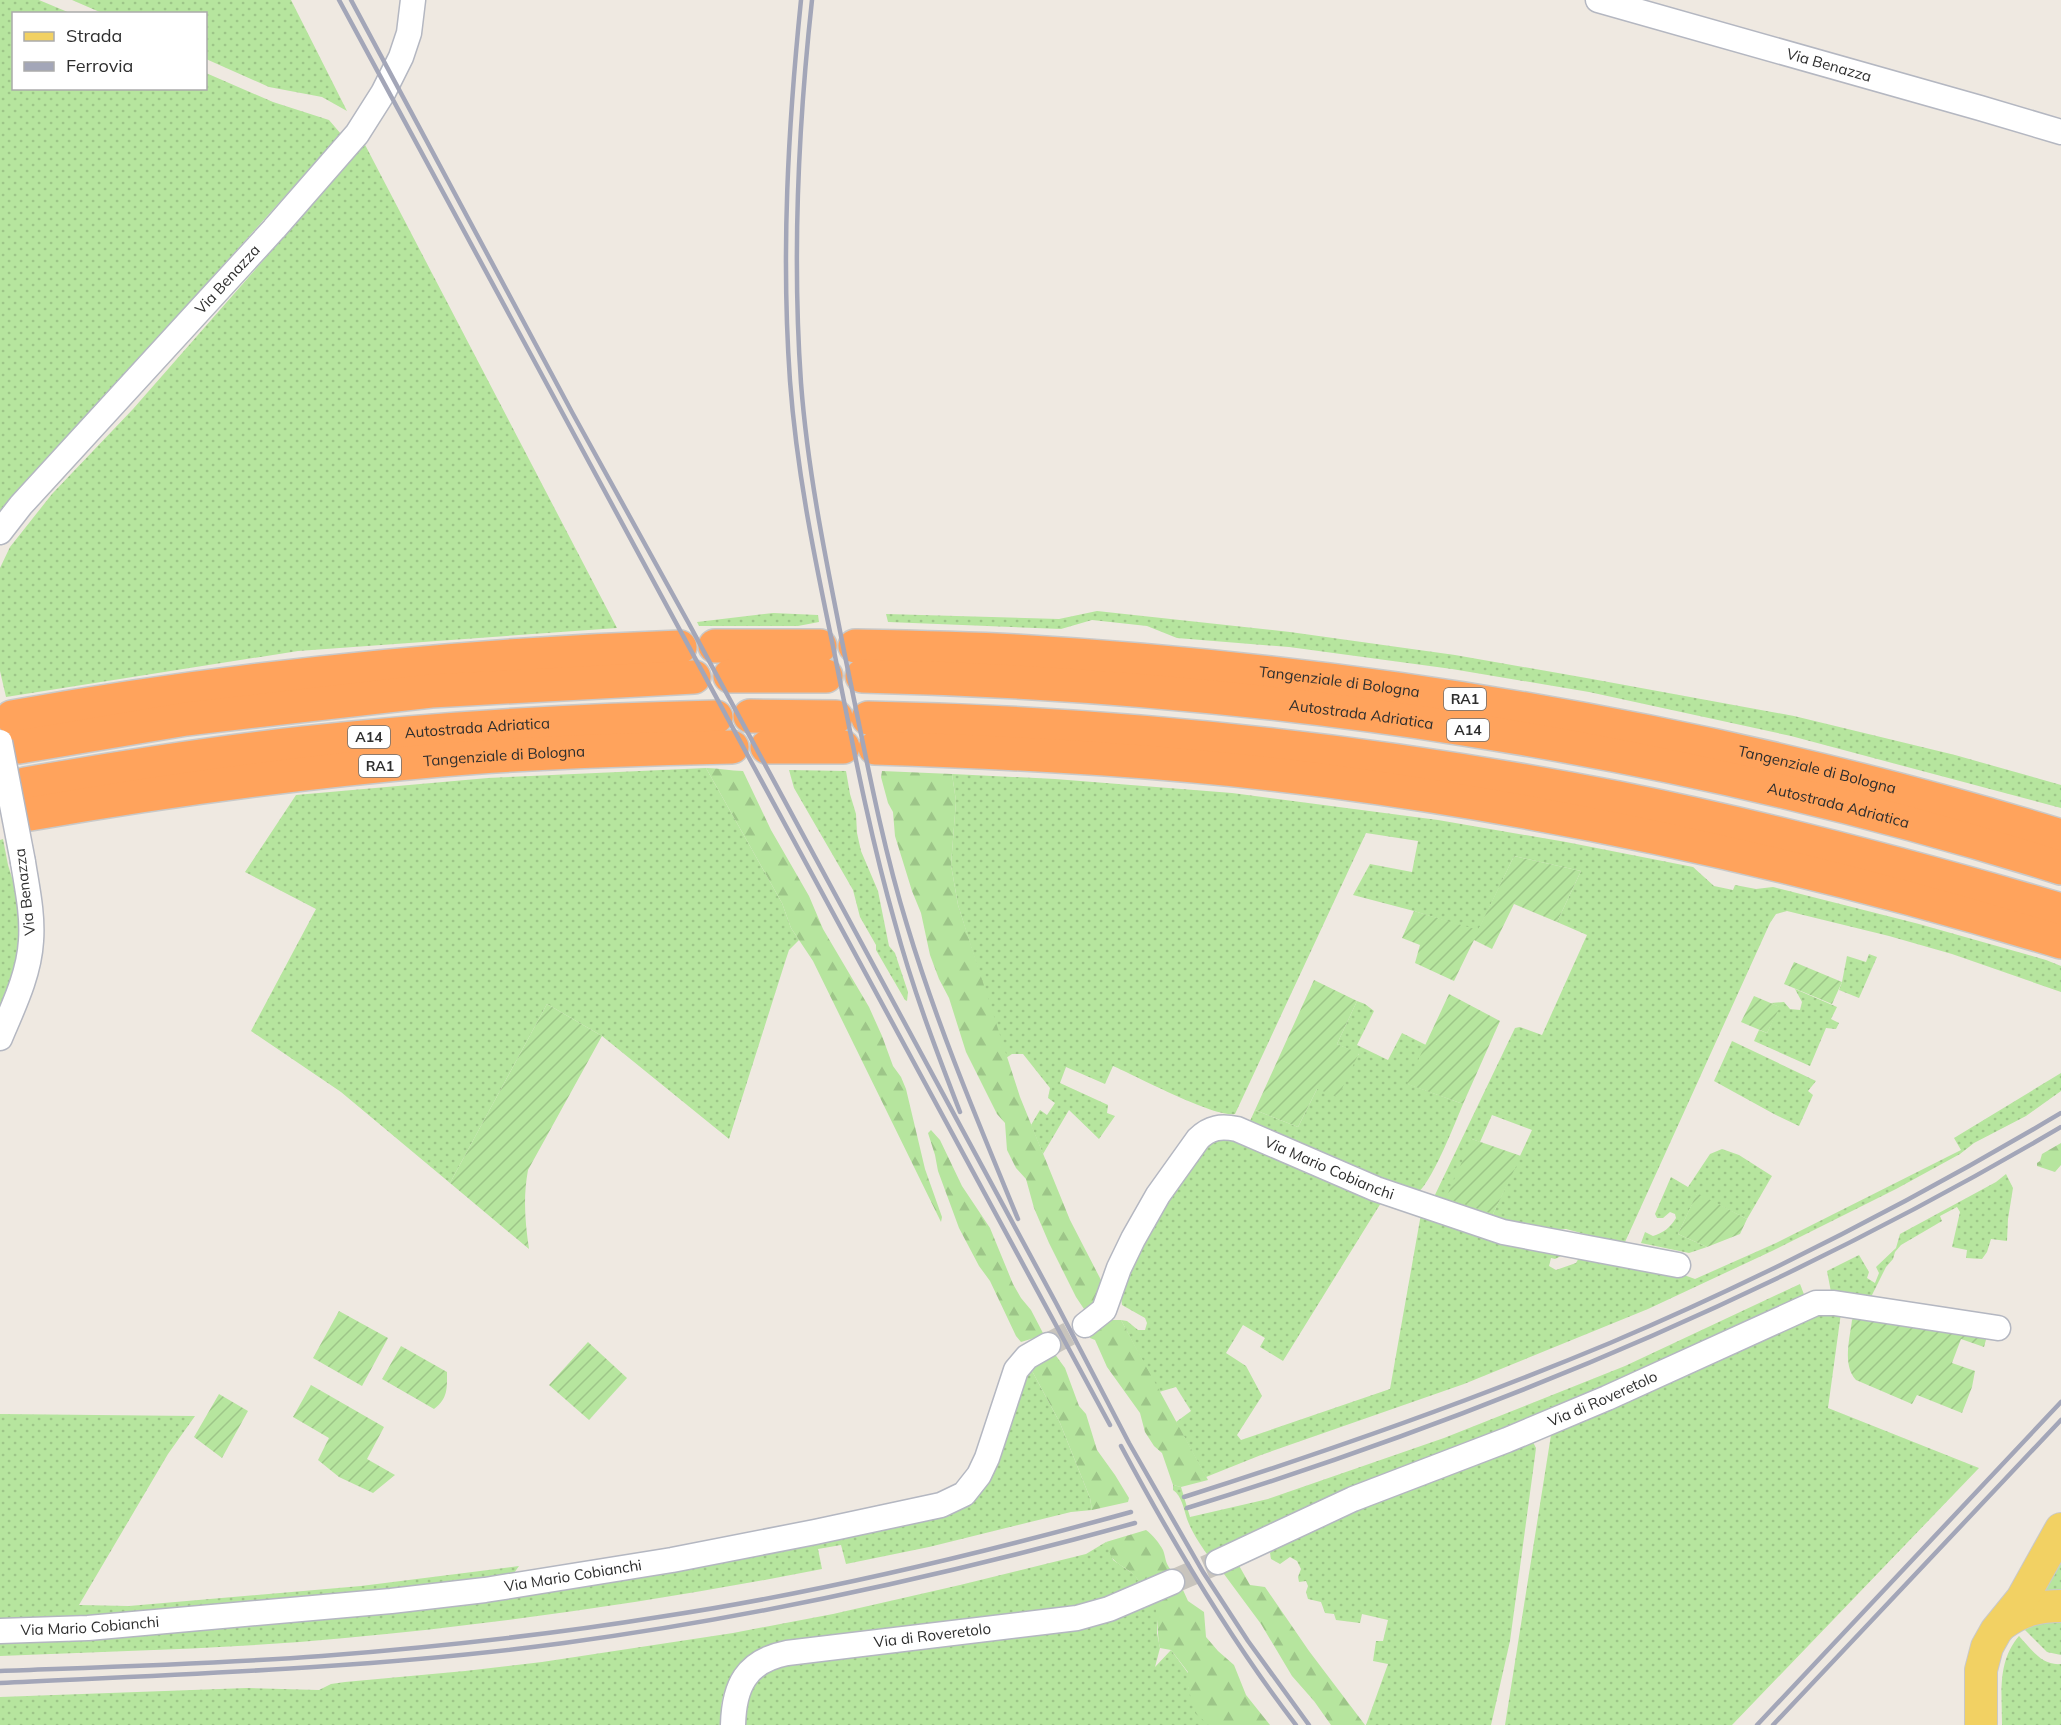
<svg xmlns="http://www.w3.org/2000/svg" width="2061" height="1725" viewBox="0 0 2061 1725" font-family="Mulish,sans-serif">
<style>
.grass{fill:url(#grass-dots);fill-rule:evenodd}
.forest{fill:url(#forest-firs)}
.garden{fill:url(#garden-furrows)}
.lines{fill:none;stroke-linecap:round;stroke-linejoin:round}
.minor-tunnel{stroke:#c8c4bd;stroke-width:24;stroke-dasharray:24 12;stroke-linecap:butt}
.minor-casing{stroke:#b4b7c1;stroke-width:27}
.major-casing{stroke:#c9c9c9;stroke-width:34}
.highway-casing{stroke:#c9c9c9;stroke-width:36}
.minor{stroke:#fff;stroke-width:24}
.major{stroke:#f2d163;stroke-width:32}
.highway{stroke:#ffa35c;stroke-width:33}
.rail{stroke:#a3a6b8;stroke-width:4.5}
.minor-bridge-casing{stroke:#b4b7c1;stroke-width:27;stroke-linecap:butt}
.minor-bridge{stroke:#fff;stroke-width:24}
.labels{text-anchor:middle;stroke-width:4.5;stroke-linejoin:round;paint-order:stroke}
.shield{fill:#fff;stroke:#6d6d6d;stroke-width:1.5}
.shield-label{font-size:14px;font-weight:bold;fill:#2e2e2e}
.street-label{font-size:15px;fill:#2e2e2e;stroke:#fff}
</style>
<defs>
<pattern id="grass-dots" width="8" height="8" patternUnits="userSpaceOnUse" patternTransform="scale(1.5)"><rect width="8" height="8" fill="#b6e59e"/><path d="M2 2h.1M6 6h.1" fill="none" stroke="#9dc588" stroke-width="1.8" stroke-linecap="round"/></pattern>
<pattern id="forest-firs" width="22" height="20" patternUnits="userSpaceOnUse" patternTransform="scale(1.5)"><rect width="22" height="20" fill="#b6e59e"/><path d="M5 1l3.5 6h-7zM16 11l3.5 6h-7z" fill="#9dc588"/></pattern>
<pattern id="garden-furrows" width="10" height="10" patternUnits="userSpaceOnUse" patternTransform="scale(1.5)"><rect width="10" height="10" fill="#b6e59e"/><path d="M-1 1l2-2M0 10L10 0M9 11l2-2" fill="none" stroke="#9dc588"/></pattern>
</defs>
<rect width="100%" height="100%" fill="#efe9e1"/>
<!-- grass -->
<g class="grass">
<polygon points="0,0 39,0 70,13 14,14 14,88 206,88 206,73 273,102 329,120 341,134 12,500 0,516"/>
<polygon points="72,0 291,0 347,111 322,97 269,87 206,59 206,14 102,13"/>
<polygon points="362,139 617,628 298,651 6,697 0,671 0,568 10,547 52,494 133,409 282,239"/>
<polygon points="1097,611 1290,632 1455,655 1592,679 1794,716 1955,755 2061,785 2061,808 1791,736 1589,692 1452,669 1289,647 1177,638 1147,626 1092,620 1061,629 888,622 886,614 1059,619"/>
<polygon points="773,613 818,615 819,622 798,626 699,626 697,622"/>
<polygon points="706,768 782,903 791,928 799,940 789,950 786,959 729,1139 602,1036 547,1004 450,1183 341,1092 251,1031 316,909 245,872 296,795 488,778"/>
<polygon points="789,770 846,771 850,794 856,814 857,833 861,851 878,891 889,946 895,953 908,992 907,1001 905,1000 876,950 876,945 860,917 853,890 794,788"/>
<path d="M 952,774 L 1055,779 L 1232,793 L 1438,820 L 1566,842 L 1693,867 L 1714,886 L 1733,890 L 1735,885 L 1756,889 L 1773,887 L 1919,924 L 2046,960 L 2061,966 L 2061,992 L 1952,954 L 1889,936 L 1787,911 L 1776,914 L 1770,923 L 1625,1242 L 1621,1247 L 1603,1239 L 1566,1229 L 1536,1231 L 1433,1199 L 1515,1028 L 1520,1027 L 1542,1035 L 1587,935 L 1557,922 L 1581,871 L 1514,856 L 1478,931 L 1414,911 L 1353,895 L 1370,864 L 1412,872 L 1418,841 L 1366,833 L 1235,1114 C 1215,1118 1136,1076 1113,1066 L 1105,1084 L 1066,1067 L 1060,1083 L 1108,1105 L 1107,1113 L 1115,1116 L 1099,1139 L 1069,1110 L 1043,1154 L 1031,1125 L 1040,1110 L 1047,1115 L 1055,1103 L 1048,1098 L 1050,1088 L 1023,1054 L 1012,1054 L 1006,1058 L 958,905 L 951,865 L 956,801 ZM 1492,1115 L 1532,1130 L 1493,1214 L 1472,1139 L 1480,1142 Z"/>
<polygon points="3,839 8,865 13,881 16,885 20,904 20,957 0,1012 0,840"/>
<polygon points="1869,954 1877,957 1859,998 1839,990 1842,982 1847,956 1866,962"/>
<polygon points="1795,989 1837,1007 1831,1019 1839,1023 1836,1029 1826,1028 1810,1066 1754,1041 1759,1030 1767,1033 1779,1007 1771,1003 1784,1002 1790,1009 1800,1010 1802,1002"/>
<path d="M 1357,1001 L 1365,1004 L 1374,1011 L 1357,1045 L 1388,1060 L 1402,1033 L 1426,1045 L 1408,1084 L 1463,1104 C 1455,1123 1431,1186 1415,1195 L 1249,1123 L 1255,1110 L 1298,1127 L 1317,1089 L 1359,1054 L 1337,1044 Z"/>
<polygon points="1732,1041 1816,1081 1808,1091 1813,1095 1799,1126 1774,1114 1714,1081"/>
<polygon points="2061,1073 2061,1091 2026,1116 1974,1143 1960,1154 1896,1189 1772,1251 1648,1309 1464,1384 1261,1455 1206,1477 1176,1422 1191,1411 1176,1387 1159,1392 1121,1320 1127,1321 1138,1330 1145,1330 1147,1323 1145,1318 1122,1305 1120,1290 1161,1209 1202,1145 1224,1135 1384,1198 1283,1361 1260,1347 1265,1338 1243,1325 1226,1353 1246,1366 1262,1396 1237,1435 1241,1440 1390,1389 1421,1214 1563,1255 1555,1259 1551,1258 1549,1266 1556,1270 1576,1263 1580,1256 1684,1275 1695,1279 1776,1243 1961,1150 1954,1138"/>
<path d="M 1722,1149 L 1739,1155 L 1772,1176 L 1747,1219 L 1697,1194 L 1678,1234 L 1707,1247 L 1689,1253 L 1641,1243 L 1645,1232 L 1653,1236 C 1663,1233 1670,1228 1676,1218 L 1675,1214 L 1670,1212 L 1663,1218 L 1657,1218 L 1655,1214 L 1671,1177 L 1688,1187 L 1710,1154 Z"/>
<polygon points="2006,1174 2013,1188 2008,1219 2007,1241 1991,1239 1987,1252 1982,1259 1966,1258 1967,1250 1952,1247 1960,1212 1957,1207 1940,1216 1942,1221 1901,1245 1895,1252 1893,1259 1886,1267 1870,1299 1831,1292 1827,1271 1859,1255 1869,1272 1867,1278 1875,1283 1879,1273 1876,1267 1896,1248 1900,1234 1996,1182"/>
<path d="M 1800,1284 L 1805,1297 L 1221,1570 L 1224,1573 L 1221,1573 C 1209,1557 1194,1538 1187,1519 C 1184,1510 1182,1496 1173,1490 L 1173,1485 L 1181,1487 L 1190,1517 L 1268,1499 L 1444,1438 L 1625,1366 Z"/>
<polygon points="1821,1313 1841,1313 1828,1408 1979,1468 1732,1725 1505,1725 1551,1435"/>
<path d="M 1031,1369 L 1060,1423 L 1090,1498 L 1092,1510 L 1071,1512 L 929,1547 L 846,1564 L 841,1545 L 818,1549 L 822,1569 C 664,1600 505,1623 345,1638 C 231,1649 115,1651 0,1656 L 0,1641 L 127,1634 L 943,1513 L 1021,1381 Z"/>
<polygon points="0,1414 195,1416 168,1454 79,1605 129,1606 361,1586 519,1566 514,1573 386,1590 92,1615 0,1620"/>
<polygon points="1533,1442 1536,1448 1535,1456 1510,1641 1491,1725 1366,1725 1388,1664 1373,1661 1376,1641 1383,1641 1388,1620 1362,1614 1360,1623 1336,1620 1334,1614 1325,1613 1321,1602 1308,1599 1306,1592 1308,1586 1306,1581 1299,1582 1298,1577 1301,1569 1297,1561 1290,1557 1280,1564 1271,1559 1270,1553 1272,1550 1332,1520"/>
<path d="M 1106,1542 L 1110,1546 L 1113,1560 L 1135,1575 L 1138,1580 L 1137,1587 L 1085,1605 L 751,1655 C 733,1669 724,1685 721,1707 L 722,1710 L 722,1725 L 0,1725 L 0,1697 L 247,1688 L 319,1690 L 331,1684 L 345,1682 L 465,1671 L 542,1662 L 733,1633 L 833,1614 L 960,1585 L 1086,1554 Z"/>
<polygon points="2061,1552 2061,1590 2043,1590"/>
<polygon points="1153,1600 1157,1606 1157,1633 1160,1648 1155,1667 1171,1650 1188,1673 1188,1687 1209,1725 742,1725 751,1686 772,1668"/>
<polygon points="2049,1622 2061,1622 2061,1655 2047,1652 2025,1630 2032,1626"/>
<path d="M 2019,1636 C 2031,1649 2042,1666 2061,1664 L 2061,1725 L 2002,1725 C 2002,1692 1997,1662 2019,1636 Z"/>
</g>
<!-- forest -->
<g class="forest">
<path d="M 706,768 C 719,768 730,771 743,771 L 771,830 L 809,896 L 823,929 L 869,1007 L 882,1036 L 893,1066 L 901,1077 L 906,1089 L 925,1169 L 942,1217 L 941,1222 L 813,961 L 791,928 L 782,903 Z"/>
<polygon points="882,771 952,774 956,801 951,865 958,905 1020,1097 1070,1220 1102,1282 1097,1301 1090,1308 1084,1309 1076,1297 1049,1243 1034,1208 1026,1179 1016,1168 1007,1150 1005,1123 997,1114 966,1052 949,998 939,979 930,955 921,913 912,891 895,836 893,812 888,803 881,777"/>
<polygon points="931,1130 940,1140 962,1186 990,1228 1013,1284 1021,1298 1031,1310 1044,1335 1021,1342 1016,1336 990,1281 979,1266 959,1228 938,1171 935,1155 928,1133"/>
<polygon points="2061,1143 2061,1165 2055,1172 2037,1166 2037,1163 2040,1161 2042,1154"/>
<polygon points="1112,1320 1121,1320 1208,1480 1181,1487 1173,1485 1162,1453 1154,1446 1145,1432 1140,1413 1107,1367 1095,1340 1090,1338 1088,1331"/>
<polygon points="1054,1353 1065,1368 1079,1406 1086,1414 1097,1450 1115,1475 1129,1498 1128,1502 1092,1510 1090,1498 1060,1423 1031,1369"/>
<path d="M 1146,1530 C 1152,1534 1160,1544 1163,1550 C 1166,1558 1165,1563 1171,1570 L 1171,1573 L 1137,1587 L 1138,1580 C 1130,1566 1108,1565 1109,1546 L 1106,1542 Z"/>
<polygon points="1237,1562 1250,1585 1265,1587 1309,1651 1365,1725 1331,1725 1314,1701 1292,1676 1261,1624 1221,1570"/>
<path d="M 1178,1586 L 1183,1590 L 1188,1601 L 1204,1612 L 1206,1637 L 1218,1651 L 1234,1665 L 1246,1695 L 1270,1725 L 1209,1725 L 1195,1713 L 1188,1687 L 1188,1672 L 1171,1650 L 1160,1648 C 1157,1636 1158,1607 1153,1600 Z"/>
</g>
<!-- garden -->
<g class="garden">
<polygon points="1514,856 1581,871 1557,922 1514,904 1492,949 1474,940 1454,981 1415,963 1420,945 1402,938 1414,911 1478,930"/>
<polygon points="1794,962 1842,982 1832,1004 1784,984"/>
<polygon points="1314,980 1357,1001 1337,1044 1359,1053 1338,1097 1317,1089 1298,1127 1255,1110"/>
<polygon points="1449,994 1500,1021 1463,1104 1407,1084"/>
<polygon points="1754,996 1780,1007 1767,1033 1741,1022"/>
<path d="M 547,1004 L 602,1036 L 528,1170 C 523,1197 525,1222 529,1249 L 450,1183 Z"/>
<polygon points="1472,1139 1521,1156 1493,1214 1446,1198"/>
<polygon points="1697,1193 1747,1219 1740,1234 1707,1247 1678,1234"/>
<polygon points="339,1311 388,1338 362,1386 313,1358"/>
<path d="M 1855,1316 L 1987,1336 L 1984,1347 L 1961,1339 L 1952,1363 L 1975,1371 L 1972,1387 L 1962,1413 L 1917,1395 L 1912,1404 L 1856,1380 C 1842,1365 1850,1338 1852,1320 Z"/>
<polygon points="588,1342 627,1378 589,1420 549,1385"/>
<path d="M 401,1346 L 447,1372 C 447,1389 448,1398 434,1409 L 382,1379 Z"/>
<polygon points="311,1385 384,1427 367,1459 395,1475 373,1493 339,1477 318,1460 329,1438 293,1417"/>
<polygon points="219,1394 248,1411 222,1458 194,1437"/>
</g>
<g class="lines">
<!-- minor-tunnel -->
<g class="minor-tunnel">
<polyline points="1048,1345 1085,1325"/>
<polyline points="1172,1582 1218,1562"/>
</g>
<defs>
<g id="minor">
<path id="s1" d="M 1598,0 L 1980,108 L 2061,132"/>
<path id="s2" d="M 0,532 L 21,505 L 274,229 L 357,134 L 383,93 L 401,57 L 409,33 L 413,0"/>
<path d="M 0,1038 C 13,1007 29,975 31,941 C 33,914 27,888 23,862"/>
<path id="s3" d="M 1085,1325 L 1104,1310 L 1119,1268 L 1133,1239 L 1158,1195 L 1198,1139 C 1210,1127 1221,1126 1237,1129 L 1376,1189 L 1503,1232 L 1678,1265"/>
<path id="s4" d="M 1218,1562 L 1353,1499 L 1507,1440 L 1607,1398 L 1816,1303 L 1834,1303 L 1998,1328"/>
<path id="s5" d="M 0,1631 L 88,1628 L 391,1601 L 485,1590 L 672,1560 L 815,1532 L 941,1505 L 964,1494 L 979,1475 L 987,1458 L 1016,1370 L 1027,1357 L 1048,1345"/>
<path id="s6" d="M 733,1725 C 734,1686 746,1661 787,1653 L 1077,1618 L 1109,1609 L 1172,1582"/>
</g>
<g id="major">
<path d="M 2004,1623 C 2022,1610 2039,1606 2061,1606"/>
<polyline points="1981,1725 1981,1670 1987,1647 1996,1631 2022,1599 2061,1529"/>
</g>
<g id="highway">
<polyline points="715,646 820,646"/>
<path id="s7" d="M 855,646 C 908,647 962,648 1015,651 C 1369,672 1722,732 2061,836"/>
<polyline points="730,676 826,676"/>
<path id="s8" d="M 862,676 C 1267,685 1674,746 2061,868"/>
<polyline points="750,716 836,717"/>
<path d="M 12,717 C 233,678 456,655 680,647"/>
<path d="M 868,718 C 1120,723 1371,750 1618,798 C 1768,828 1915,867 2061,910"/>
<polyline points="19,747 186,719 431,691 694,677"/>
<polyline points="767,747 843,747"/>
<path d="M 875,748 C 1026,753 1178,761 1328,781 C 1577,814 1821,869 2061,942"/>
<path id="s9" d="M 25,784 C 117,768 210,753 304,743 C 441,728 578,720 716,717"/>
<path id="s10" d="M 30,814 C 166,790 303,772 441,760 C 538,752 635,749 732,747"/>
</g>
</defs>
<!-- minor casing -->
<use href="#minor" class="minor-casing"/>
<!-- major casing -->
<use href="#major" class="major-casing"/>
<!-- highway casing -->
<use href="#highway" class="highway-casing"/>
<!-- minor -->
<use href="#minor" class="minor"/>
<!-- major -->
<use href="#major" class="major"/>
<!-- highway -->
<use href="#highway" class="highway"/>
<!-- rail -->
<g class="rail">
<path d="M 339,0 C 595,475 854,949 1110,1425"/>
<polyline points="351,0 573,414 688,622 1056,1303 1129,1443 1203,1572 1248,1641 1309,1725"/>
<path d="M 801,0 C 788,127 781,254 790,381 C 797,475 816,565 835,656 C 853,746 870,836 895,923 C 912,987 936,1050 960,1112"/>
<path d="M 812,0 C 798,128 792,254 801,383 C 808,475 827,565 845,656 C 864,746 880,837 907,925 C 937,1025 978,1122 1018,1219"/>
<path d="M 1121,1446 C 1173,1543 1229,1638 1296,1725"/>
<path d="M 1184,1497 C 1329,1451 1471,1401 1610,1343 C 1765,1277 1916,1199 2061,1113"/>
<path d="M 1187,1508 C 1492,1414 1786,1289 2061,1127"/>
<path d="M 0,1671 C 107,1667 215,1664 322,1656 C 435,1647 548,1635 659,1617 C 819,1593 976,1555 1131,1512"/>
<path d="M 0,1683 C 189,1674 377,1668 564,1643 C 757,1617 947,1575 1135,1523"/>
<polyline points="1757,1725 2061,1402"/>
<polyline points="1773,1725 2061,1420"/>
</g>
<defs>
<polyline id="minor-bridge" points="0,742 23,862"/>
</defs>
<!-- minor-bridge casing -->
<use href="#minor-bridge" class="minor-bridge-casing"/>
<!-- minor-bridge -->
<use href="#minor-bridge" class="minor-bridge"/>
</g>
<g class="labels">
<!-- shield labels -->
<g class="shield">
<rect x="1444" y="688" width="42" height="22" rx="4.5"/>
<rect x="1447" y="719" width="42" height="22" rx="4.5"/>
<rect x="348" y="726" width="42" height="22" rx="4.5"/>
<rect x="359" y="755" width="42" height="22" rx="4.5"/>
</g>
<g class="shield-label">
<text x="1465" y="704">RA1</text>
<text x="1468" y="735">A14</text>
<text x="369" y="742">A14</text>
<text x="380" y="771">RA1</text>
</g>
<!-- street labels -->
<g class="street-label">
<text dy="5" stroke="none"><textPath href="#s1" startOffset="240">Via Benazza</textPath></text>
<text dy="5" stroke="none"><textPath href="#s2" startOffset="340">Via Benazza</textPath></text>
<text dy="5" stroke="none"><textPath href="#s7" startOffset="486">Tangenziale di Bologna</textPath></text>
<text dy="5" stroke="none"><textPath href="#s8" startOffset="501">Autostrada Adriatica</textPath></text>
<text dy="5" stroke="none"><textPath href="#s9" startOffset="456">Autostrada Adriatica</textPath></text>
<text dy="5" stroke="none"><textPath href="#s10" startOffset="478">Tangenziale di Bologna</textPath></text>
<text dy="5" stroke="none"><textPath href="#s7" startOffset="972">Tangenziale di Bologna</textPath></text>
<text dy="5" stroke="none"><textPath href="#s8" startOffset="987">Autostrada Adriatica</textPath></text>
<text transform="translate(25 892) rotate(-97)" y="5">Via Benazza</text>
<text dy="5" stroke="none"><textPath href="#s3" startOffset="363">Via Mario Cobianchi</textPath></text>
<text dy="5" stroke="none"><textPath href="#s4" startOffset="418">Via di Roveretolo</textPath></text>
<text dy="5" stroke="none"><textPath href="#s5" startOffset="576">Via Mario Cobianchi</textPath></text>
<text dy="5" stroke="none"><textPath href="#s5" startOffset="90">Via Mario Cobianchi</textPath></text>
<text dy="5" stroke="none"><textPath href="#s6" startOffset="246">Via di Roveretolo</textPath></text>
</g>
</g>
<!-- legend -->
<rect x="12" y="12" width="195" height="78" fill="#ffffff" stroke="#ababab" stroke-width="1.5"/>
<rect x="24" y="32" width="30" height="9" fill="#f2d163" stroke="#ababab" stroke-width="1.5"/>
<text x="66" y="42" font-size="18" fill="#2e2e2e">Strada</text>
<rect x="24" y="62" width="30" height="9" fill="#a3a6b8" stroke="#ababab" stroke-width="1.5"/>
<text x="66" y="72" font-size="18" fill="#2e2e2e">Ferrovia</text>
</svg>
